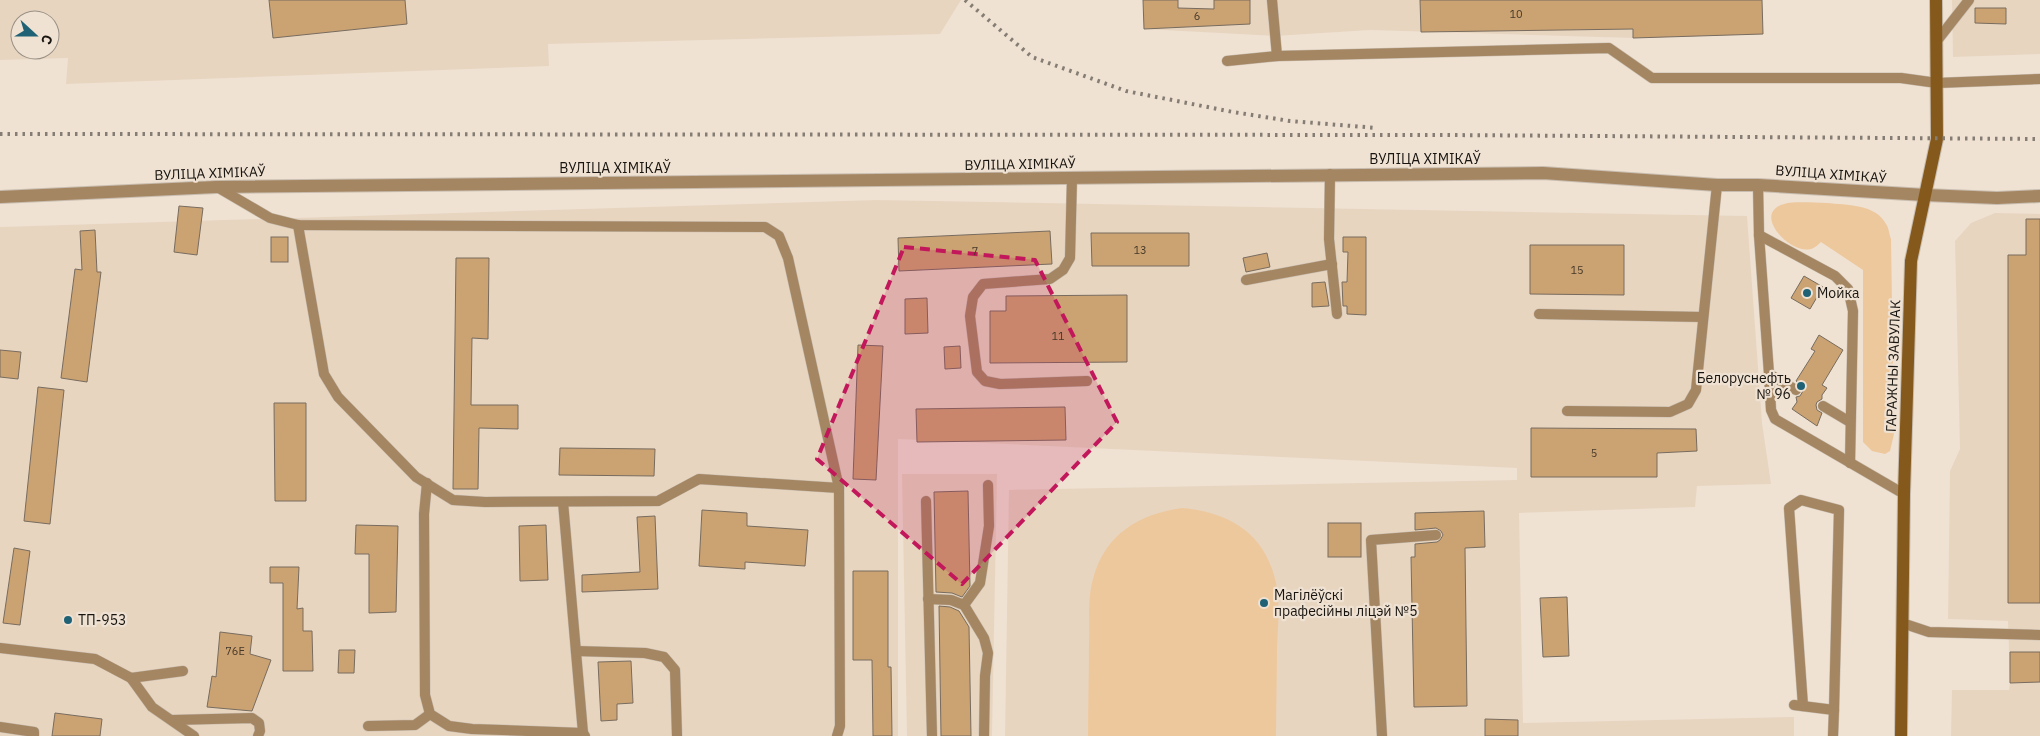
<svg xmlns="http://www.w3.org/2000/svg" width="2040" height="736" viewBox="0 0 2040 736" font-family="'IBM Plex Sans',sans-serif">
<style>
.built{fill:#e7d5c0;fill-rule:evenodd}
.green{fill:#eec89d}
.building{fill:#cba272;stroke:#786c5f}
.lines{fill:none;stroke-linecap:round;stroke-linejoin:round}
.lane-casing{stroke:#c8bdb0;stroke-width:11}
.street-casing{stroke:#c8bdb0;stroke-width:14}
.secondary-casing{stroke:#c8bdb0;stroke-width:14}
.lane{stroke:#a58662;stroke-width:10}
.street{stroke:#a58662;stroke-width:12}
.secondary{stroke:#85591b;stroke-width:12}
.rail{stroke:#857d73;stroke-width:4;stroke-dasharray:2.5 5;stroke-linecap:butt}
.marked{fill:#c2185b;fill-opacity:0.2;stroke:#c2185b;stroke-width:4;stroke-dasharray:10 6;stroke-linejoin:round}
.poi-dot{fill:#1f6275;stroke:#efe2d3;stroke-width:2}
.labels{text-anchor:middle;stroke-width:4.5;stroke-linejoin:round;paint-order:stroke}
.number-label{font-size:11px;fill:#453828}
.street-label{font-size:14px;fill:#18140f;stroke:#efe2d3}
.poi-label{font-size:14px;fill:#18140f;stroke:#efe2d3;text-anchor:start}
</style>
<rect width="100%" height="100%" fill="#efe2d3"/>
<!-- built -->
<g class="built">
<path d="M 0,0 L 961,0 L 940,34 L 548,44 L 549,66 L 66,84 L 68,58 L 0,60 ZM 20,20 L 50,20 L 50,50 L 20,50 Z"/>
<polygon points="1143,0 1762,0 1763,34 1633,38 1370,30 1275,36 1144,29"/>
<polygon points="1952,0 2040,0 2040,54 1953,57"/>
<polygon points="877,200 1747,216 1762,423 1771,484 1697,486 1695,507 1519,513 1523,723 1794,717 1794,736 1005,736 1009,490 1517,480 1517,468 898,439 898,736 0,736 0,227"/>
<polygon points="1995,213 2040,214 2040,736 1951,736 1952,690 2009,690 2010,683 2008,621 1948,619 1950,471 1960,449 1955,241 1971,223"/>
<polygon points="902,474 997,474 992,736 907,736"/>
</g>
<!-- green -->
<g class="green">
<path d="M 1827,203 C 1846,205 1876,204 1886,224 C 1889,228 1889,234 1891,239 L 1894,434 L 1890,451 L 1885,454 L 1872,451 L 1863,442 L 1863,270 L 1821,242 C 1819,244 1815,248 1811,249 C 1790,255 1751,213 1784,204 C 1795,201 1815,203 1827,203 Z"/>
<path d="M 1182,508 C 1226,512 1261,530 1274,575 C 1281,598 1278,624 1277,648 C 1277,677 1276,707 1276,736 L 1088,736 C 1088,705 1089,675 1089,644 C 1090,623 1087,600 1093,579 C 1105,534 1139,514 1182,508 Z"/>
</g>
<!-- building -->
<g class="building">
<polygon points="269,0 405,0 407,24 273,38"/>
<polygon points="1143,0 1178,0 1178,8 1214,9 1214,0 1250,0 1250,24 1144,29"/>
<polygon points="1420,0 1762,0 1763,34 1633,38 1633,29 1421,32"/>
<polygon points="1975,8 2006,8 2006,24 1975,23"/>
<polygon points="179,206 203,208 197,255 174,252"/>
<polygon points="2026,219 2040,219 2040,603 2008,603 2008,255 2026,255"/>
<polygon points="95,230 97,272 101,272 87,382 61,378 75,269 82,270 80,231"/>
<polygon points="1050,231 1052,264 899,271 898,238"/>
<polygon points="1091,233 1189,233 1189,266 1092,266"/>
<rect x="271" y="237" width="17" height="25"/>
<polygon points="1343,237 1366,237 1366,315 1347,314 1347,306 1343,306 1342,282 1347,282 1348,252 1343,252"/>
<polygon points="1530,245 1624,245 1624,295 1530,294"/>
<polygon points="1267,253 1270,267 1246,272 1243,258"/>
<polygon points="456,258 489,258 488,339 472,338 471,405 518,405 518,429 479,428 478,489 453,489"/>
<polygon points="1804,276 1823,287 1810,309 1791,298"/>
<polygon points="1325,282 1329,306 1312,307 1312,283"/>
<polygon points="1127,295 1127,362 990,363 990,311 1006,311 1006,296"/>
<polygon points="927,298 928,333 905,334 905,299"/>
<polygon points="1819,335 1843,350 1822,385 1827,388 1822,395 1822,399 1817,402 1816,405 1817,410 1822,413 1817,426 1792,409 1797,402 1796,397 1800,396 1803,391 1802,386 1796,381 1815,351 1811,349"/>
<polygon points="858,345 883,346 876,480 853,479"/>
<polygon points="960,346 961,368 945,369 944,347"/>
<polygon points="0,350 21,352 18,379 0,377"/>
<polygon points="38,387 64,390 50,524 24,521"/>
<polygon points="274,403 306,403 306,501 275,501"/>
<polygon points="1065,407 1066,440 917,442 916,409"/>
<polygon points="1531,428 1696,429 1697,451 1657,453 1657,477 1531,477"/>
<polygon points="560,448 655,449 654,476 559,475"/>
<polygon points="968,491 970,586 962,597 952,593 936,592 934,492"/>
<polygon points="702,510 747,513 747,526 808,530 805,566 745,562 745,569 699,566"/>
<polygon points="1484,511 1485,547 1465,548 1467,706 1414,707 1411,557 1415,557 1415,544 1437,542 1440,540 1443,535 1441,531 1436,528 1415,530 1415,513"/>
<polygon points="655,516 658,589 582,592 582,575 640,572 637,517"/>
<rect x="1328" y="523" width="33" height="34"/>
<polygon points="356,525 398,526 396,612 369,613 369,554 355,554"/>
<polygon points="546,525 548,580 520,581 519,526"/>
<polygon points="14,548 30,551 20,625 3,623"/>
<polygon points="270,567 299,567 297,609 303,608 303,631 312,631 313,671 283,671 283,583 270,583"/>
<polygon points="853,571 888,571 888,667 891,667 892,736 873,736 872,660 853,660"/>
<polygon points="1567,597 1569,656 1543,657 1540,598"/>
<polygon points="939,606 950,607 959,611 969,627 971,736 941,736"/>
<polygon points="220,632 252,636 250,654 271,660 252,711 207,707 212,676 216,677"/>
<polygon points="339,650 355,650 354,673 338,673"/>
<polygon points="2010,652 2040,652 2040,682 2010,683"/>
<polygon points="631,661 633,703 617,704 617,720 601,721 598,662"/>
<polygon points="55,713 102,719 100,736 52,736"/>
<polygon points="1485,719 1518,720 1518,736 1485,736"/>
</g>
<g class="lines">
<defs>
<g id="lane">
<polyline points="1272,0 1277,56"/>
<polyline points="1936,42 1969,0"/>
<polyline points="1227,61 1277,56 1609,48 1652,78 1901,78 1937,83 2040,79"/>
<polyline points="1330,174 1329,239 1337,314"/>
<polyline points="1072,178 1070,258 1063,270 1050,279 983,284 973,297 970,316 977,372 985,381 1000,384 1087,381"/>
<polyline points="1758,185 1759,235 1769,374 1796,390"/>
<polyline points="217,187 270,218 298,225 765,227 779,236 788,258 839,488 840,726 837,736"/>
<polyline points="298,225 324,374 338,397 416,477 453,500 485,502 658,501 699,479 839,488"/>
<polyline points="1759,235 1835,276 1848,289 1853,311 1850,463"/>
<polyline points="1246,280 1332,264"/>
<polyline points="1539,314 1703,317"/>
<polyline points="1769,374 1771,410 1775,419 1904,494"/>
<polyline points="1823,406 1850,422"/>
<polyline points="1567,411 1670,412 1688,404 1696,390 1717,185"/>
<polyline points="427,483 424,514 425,695 430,714 449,726 472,729 583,733"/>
<polyline points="926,501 932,736"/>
<polyline points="563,502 583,733 585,736"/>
<polyline points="928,599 951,600 964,605 984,638 988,653 985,676 984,736"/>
<polyline points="964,605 980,583 989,526 988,485"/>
<polyline points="1902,623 1929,632 2040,635"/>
<polyline points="0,648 95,659 131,678 152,707 194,736"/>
<polyline points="576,651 645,653 664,657 675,670 677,736"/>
<polyline points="131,678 183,671"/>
<polyline points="1794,705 1834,710 1833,736"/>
<polyline points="1803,706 1789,508 1801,500 1839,510 1834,710"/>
<polyline points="173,720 252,718 259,723 260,731 258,736"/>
<polyline points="368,726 415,725 430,714"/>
<polyline points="0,727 34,732 34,736"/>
<polyline points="1382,736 1371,540 1436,535"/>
</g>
<polyline id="street" points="0,197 216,187 1543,173 1717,185 1758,185 1925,195 1997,198 2040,196"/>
<polyline id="secondary" points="1901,736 1904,494 1911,261 1937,139 1936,0"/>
</defs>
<!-- lane casing -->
<use href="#lane" class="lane-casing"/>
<!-- street casing -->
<use href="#street" class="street-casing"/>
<!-- secondary casing -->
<use href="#secondary" class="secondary-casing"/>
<!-- lane -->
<use href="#lane" class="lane"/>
<!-- street -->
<use href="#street" class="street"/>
<!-- secondary -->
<use href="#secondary" class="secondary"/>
<!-- rail -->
<g class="rail">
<polyline points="965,0 1032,57 1126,91 1233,112 1290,121 1377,128"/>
<polyline points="0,134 1446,135 2040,139"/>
</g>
</g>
<!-- marked area -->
<path class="marked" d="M 904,247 L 1035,260 L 1117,422 L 962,584 L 817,459 Z"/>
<!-- markers -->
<g class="poi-dot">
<circle cx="1807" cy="293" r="5"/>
<circle cx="1801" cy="386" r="5"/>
<circle cx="1264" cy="603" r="5"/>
<circle cx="68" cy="620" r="5"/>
</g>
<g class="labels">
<!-- number labels -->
<g class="number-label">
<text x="1516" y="18">10</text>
<text x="1197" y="20">6</text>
<text x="1140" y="254">13</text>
<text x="975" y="255">7</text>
<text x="1577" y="274">15</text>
<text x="1058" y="340">11</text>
<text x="1594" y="457">5</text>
<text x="235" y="655">76Е</text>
</g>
<!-- street labels -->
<g class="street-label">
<text x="1425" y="164">ВУЛІЦА ХІМІКАЎ</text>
<text transform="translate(1020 164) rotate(-1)" y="5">ВУЛІЦА ХІМІКАЎ</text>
<text x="615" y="173">ВУЛІЦА ХІМІКАЎ</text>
<text transform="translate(210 173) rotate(-2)" y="5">ВУЛІЦА ХІМІКАЎ</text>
<text transform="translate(1831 174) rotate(4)" y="5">ВУЛІЦА ХІМІКАЎ</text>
<text transform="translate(1893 366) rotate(-88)" y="5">ГАРАЖНЫ ЗАВУЛАК</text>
</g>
<!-- poi labels -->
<g class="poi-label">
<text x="1817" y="298">Мойка</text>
<text x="1791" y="383" text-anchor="end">Белоруснефть<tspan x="1791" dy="16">№ 96</tspan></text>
<text x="1274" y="600">Магілёўскі<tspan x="1274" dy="16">прафесійны ліцэй №5</tspan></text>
<text x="78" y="625">ТП-953</text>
</g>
</g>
<!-- north arrow -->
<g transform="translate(35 35) rotate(111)"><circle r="24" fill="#efe2d3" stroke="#999085"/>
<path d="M0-4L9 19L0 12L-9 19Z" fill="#1f6275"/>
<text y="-8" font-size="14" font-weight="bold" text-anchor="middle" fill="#18140f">С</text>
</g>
</svg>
